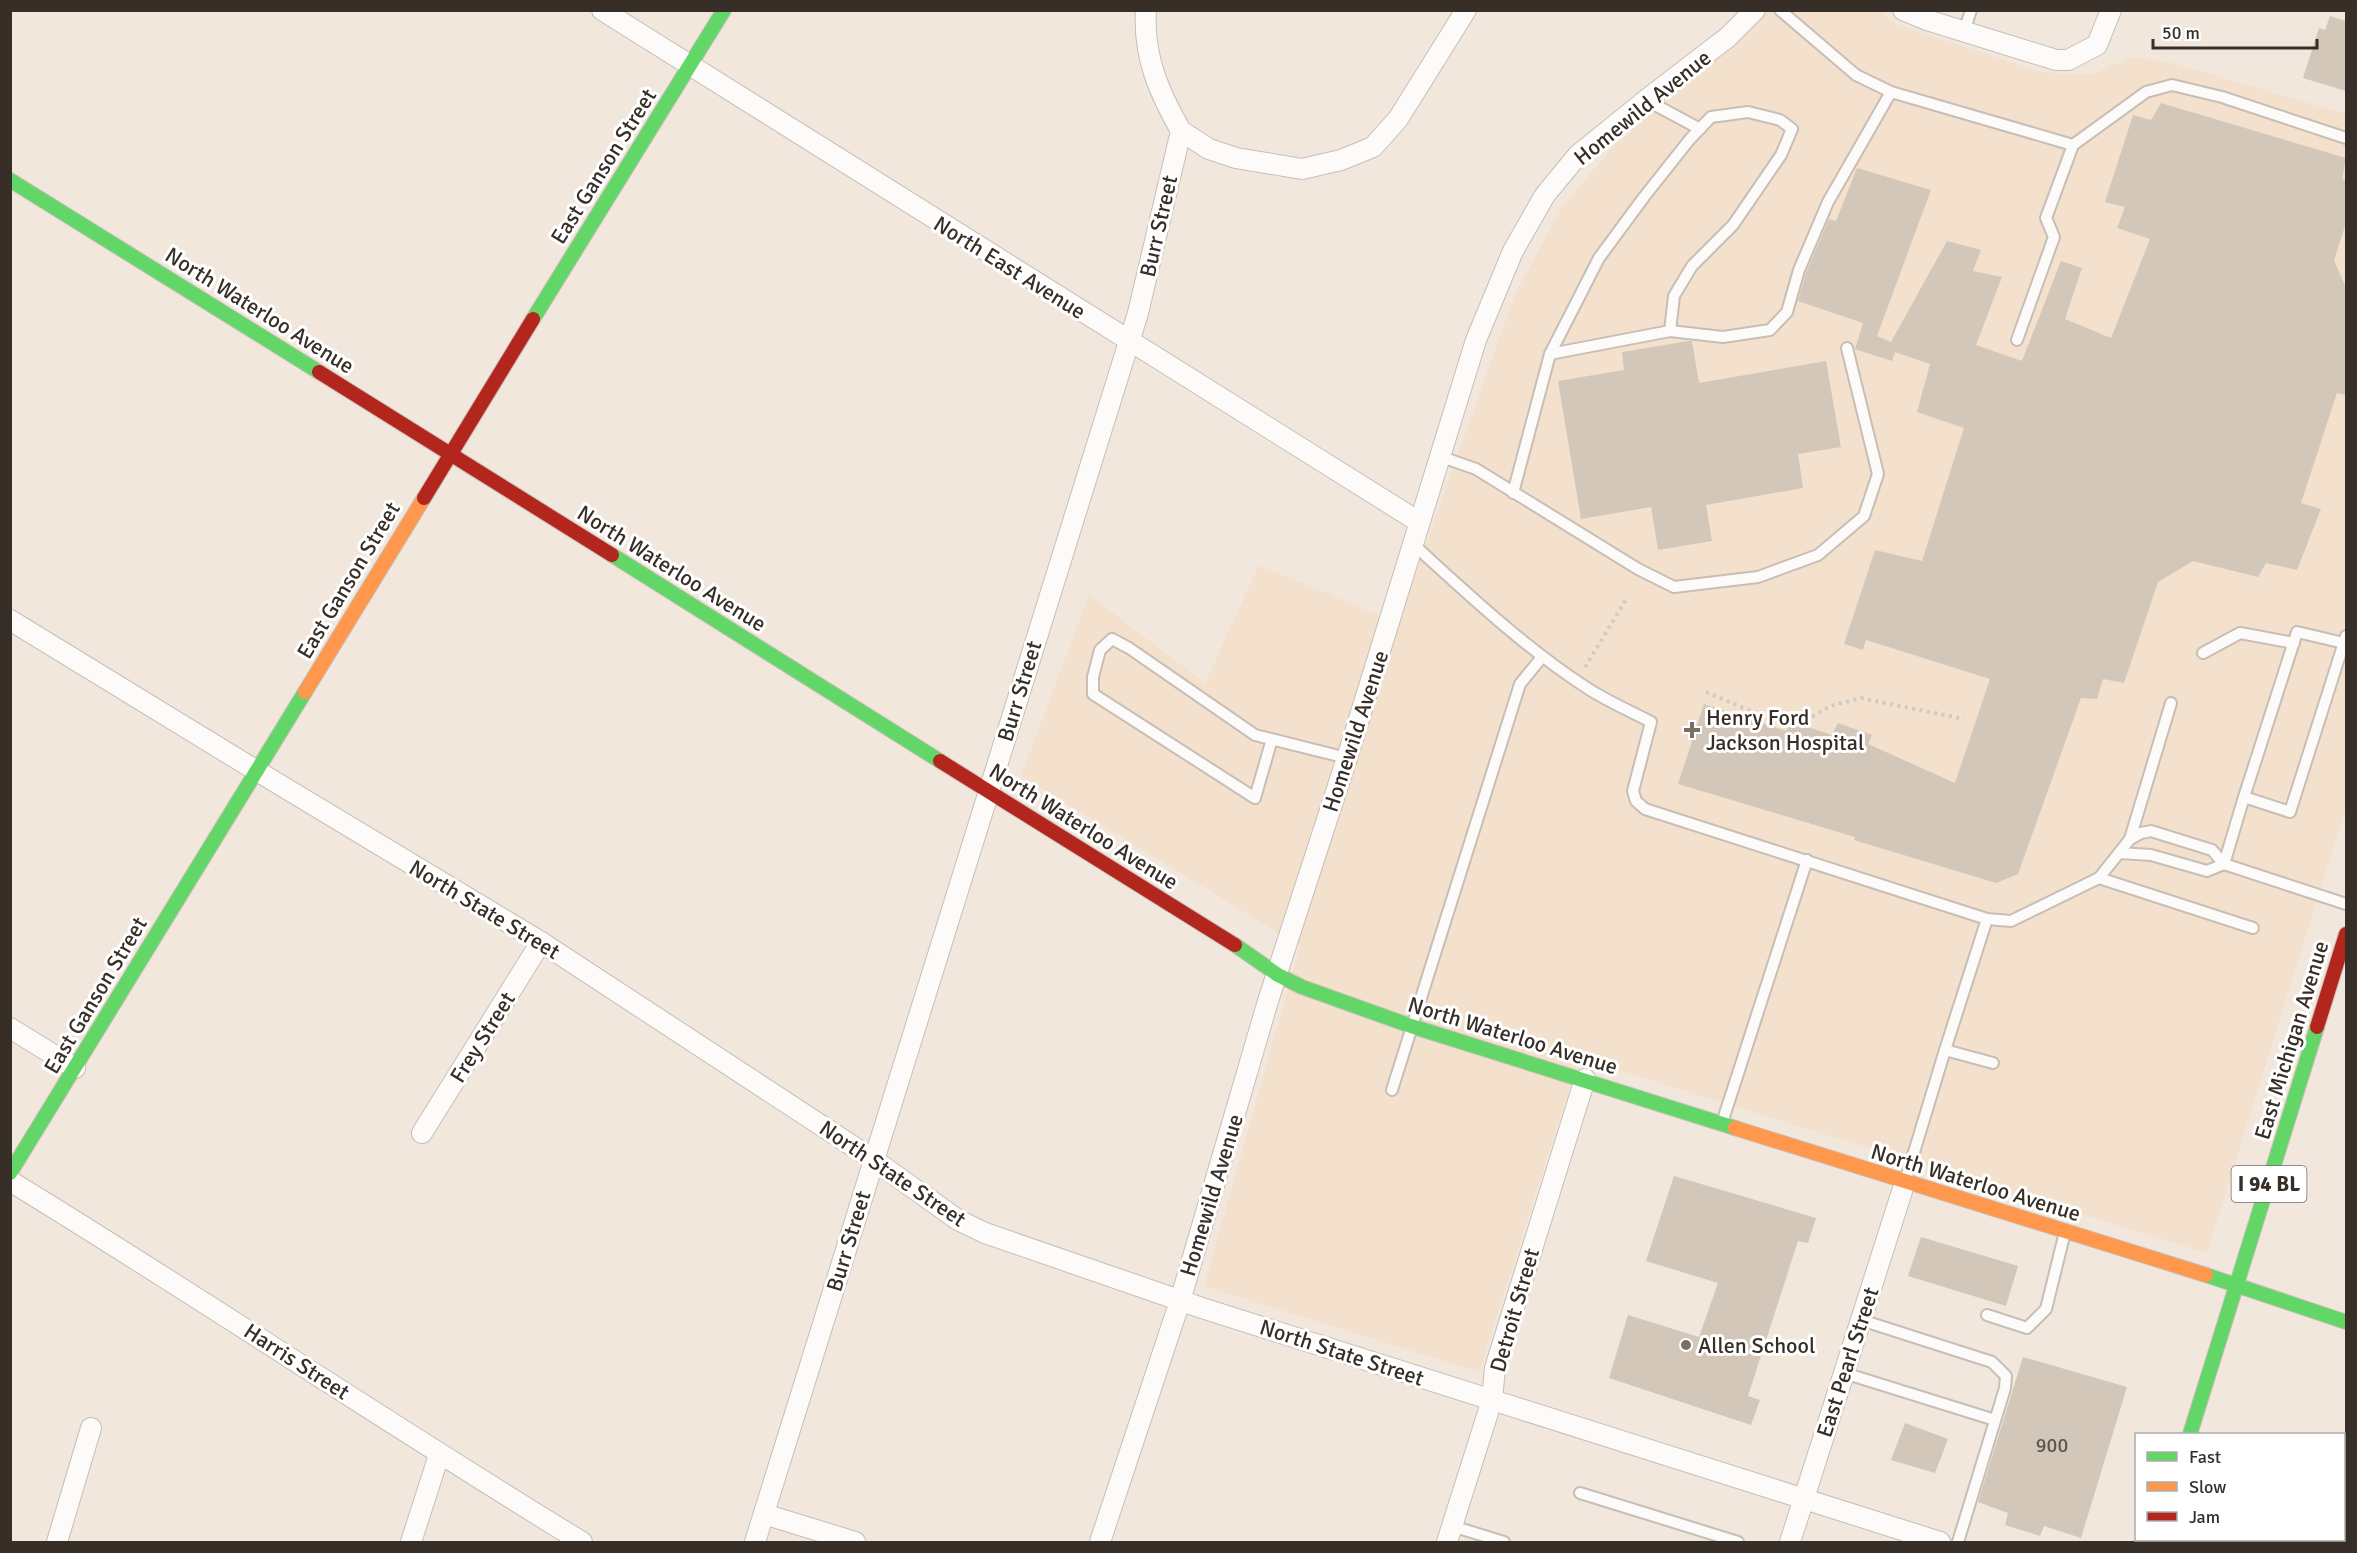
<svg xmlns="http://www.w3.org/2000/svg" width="2357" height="1553" viewBox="0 0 2357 1553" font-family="Signika,sans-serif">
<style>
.built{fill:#f3e1cd}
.building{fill:#d2c7b9}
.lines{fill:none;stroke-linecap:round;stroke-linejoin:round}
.lane-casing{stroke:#c7beb5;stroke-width:14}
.street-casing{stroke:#c7beb5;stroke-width:22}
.fast-casing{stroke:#c7beb5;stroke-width:16}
.slow-casing{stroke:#c7beb5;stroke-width:16}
.jam-casing{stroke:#c7beb5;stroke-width:16}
.path{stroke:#cecac5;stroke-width:4;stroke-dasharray:3 4.5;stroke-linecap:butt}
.lane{stroke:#fdfbfa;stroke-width:10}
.street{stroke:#fdfbfa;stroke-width:20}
.fast{stroke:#63d668;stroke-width:14}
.slow{stroke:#ff974d;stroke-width:14}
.jam{stroke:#b3261e;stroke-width:14}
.poi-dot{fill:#786f66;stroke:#fff;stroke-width:2}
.labels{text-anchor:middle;stroke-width:6;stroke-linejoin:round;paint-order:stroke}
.number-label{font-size:20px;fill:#5e554c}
.shield{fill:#fff;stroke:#736d68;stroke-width:1.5}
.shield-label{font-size:21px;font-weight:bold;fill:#372f27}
.street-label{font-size:22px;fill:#372f27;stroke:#fff}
.poi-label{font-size:22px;fill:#372f27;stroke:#fff;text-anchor:start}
</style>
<rect width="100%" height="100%" fill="#f2e7dc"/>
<!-- built -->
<polygon class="built" points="1768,11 1880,11 1896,24 2040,72 2091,75 2131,57 2169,62 2346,114 2346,807 2207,1253 1579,1058 1479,1372 1204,1286 1300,946 1021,776 1089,595 1205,683 1259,565 1398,623 1515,294 1561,209 1609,151 1706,61"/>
<!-- building -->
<g class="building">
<polygon points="2330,16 2346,21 2346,91 2303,78 2319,28 2325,30"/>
<polygon points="2161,103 2346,158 2342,179 2346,180 2346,223 2334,260 2346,288 2346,395 2337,393 2301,503 2321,509 2297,570 2266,563 2258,577 2193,561 2158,582 2124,683 2103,679 2097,699 2081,698 2018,874 1996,883 1854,840 1855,837 1678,784 1704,704 1786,731 1790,721 1832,735 1838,723 1872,735 1868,744 1955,783 1990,679 1866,640 1863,650 1844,644 1875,550 1922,561 1964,428 1917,412 1930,364 1895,352 1892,361 1855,349 1863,323 1798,301 1806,273 1829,219 1836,221 1857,168 1931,190 1877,336 1891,342 1947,241 1981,250 1973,271 2002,277 1976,345 2022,361 2061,261 2082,268 2065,319 2111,338 2150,239 2117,228 2125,207 2105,202 2133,115 2151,120"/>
<polygon points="1689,341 1692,341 1699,383 1826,361 1841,447 1798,454 1803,488 1706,505 1712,541 1658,550 1651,507 1581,519 1558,381 1624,370 1622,352"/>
<polygon points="1674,1176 1816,1218 1808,1243 1798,1241 1748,1396 1760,1400 1751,1425 1609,1378 1628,1315 1699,1337 1718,1283 1646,1261"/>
<polygon points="1921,1237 2018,1266 2006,1306 1908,1276"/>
<polygon points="2023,1357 2127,1387 2081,1538 2044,1526 2040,1536 2005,1525 2008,1513 1978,1502"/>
<polygon points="1905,1423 1948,1439 1935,1473 1891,1460"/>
</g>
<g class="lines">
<defs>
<g id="lane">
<polyline points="1780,10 1856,75 1891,92 2073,145 2146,92 2172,85 2222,97 2346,138"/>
<polyline points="1964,32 1971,10"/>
<polyline points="1646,100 1700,129"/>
<polyline points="2017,340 2054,237 2046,218 2073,145"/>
<polyline points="1550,354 1670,331 1723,337 1770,330 1787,312 1799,270 1828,202 1891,92"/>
<polyline points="1439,456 1476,469 1638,569 1674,587 1758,577 1818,555 1864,516 1878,474 1847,348"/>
<polyline points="1513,493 1550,354 1599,258 1644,197 1690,139 1711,117 1748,112 1780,120 1792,129 1781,155 1733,225 1692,266 1674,296 1670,331"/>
<path d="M 1414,545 C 1469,595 1524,647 1587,688 C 1607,701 1630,711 1651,722 L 1633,791 L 1636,801 L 1645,809 L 1987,919 L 2011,921 L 2099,878 L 2130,839 L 2141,833 L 2151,831 L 2212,850 L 2224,864 L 2346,904"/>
<polyline points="2203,653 2240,633 2294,643"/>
<polyline points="1272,739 1255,798 1093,694 1093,677 1100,650 1112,639 1129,648 1255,735 1347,758"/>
<polyline points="2244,797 2297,632 2344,643"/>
<polyline points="2130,839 2171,703"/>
<polyline points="2119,853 2151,855 2207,871 2224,864"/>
<polyline points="2224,864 2244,797 2290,812 2346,636"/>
<polyline points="2099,878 2253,928"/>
<polyline points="1945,1050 1993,1063"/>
<polyline points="1392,1090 1520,684 1542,657"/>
<polyline points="1722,1123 1807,860"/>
<polyline points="1905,1182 1945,1050 1987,919"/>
<polyline points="1987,1315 2027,1328 2046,1309 2065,1232"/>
<polyline points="1861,1320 1992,1362 2006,1376 2005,1388 1958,1542"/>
<polyline points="1844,1373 1995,1420"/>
<polyline points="1580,1493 1738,1542"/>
<polyline points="1452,1526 1504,1542"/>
</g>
<g id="street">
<polyline points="602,10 1419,522"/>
<polyline points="1903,10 1927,20 2056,60 2068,60 2097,45 2111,10"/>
<polyline points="1181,131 1209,149 1236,158 1302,169 1341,160 1373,147 1398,119 1466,10"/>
<polyline points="10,620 257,771 541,942 874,1160 958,1220 985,1233 1202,1308 1940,1542"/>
<polyline points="10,1028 75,1068"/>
<polyline points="422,1133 541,942"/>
<path d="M 10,1181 C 203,1299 390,1425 582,1542"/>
<polyline points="764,1514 855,1542"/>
<polyline points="57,1542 91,1428"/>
<polyline points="411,1542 439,1455"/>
<path d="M 755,1542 L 1138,313 L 1181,131 C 1159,92 1143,57 1146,10"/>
<polyline points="1100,1542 1180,1301 1268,1001 1347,758 1476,340 1513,251 1545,195 1578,155 1646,100 1728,37 1755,10"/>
<polyline points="1447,1542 1492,1400 1495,1368 1585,1079"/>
<polyline points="1790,1542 1905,1182"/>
</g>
<g id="fast">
<polyline points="10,180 319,372"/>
<polyline points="533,319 724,10"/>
<polyline points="612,555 940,761"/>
<polyline points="1235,945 1278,975 1302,987 1411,1026 1735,1128"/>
<polyline points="10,1173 305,692"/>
<polyline points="2206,1275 2346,1322"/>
<polyline points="2190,1434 2317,1027"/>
</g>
<g id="slow">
<polyline points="305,692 424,498"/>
<polyline points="1735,1128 2206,1275"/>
<polyline points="2157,1542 2158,1540"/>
</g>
<g id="jam">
<polyline points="319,372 612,555"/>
<polyline points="424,498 533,319"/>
<polyline points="940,761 1235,945"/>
<polyline points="2317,1027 2346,934"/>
</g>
</defs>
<!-- lane casing -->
<use href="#lane" class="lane-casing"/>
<!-- street casing -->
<use href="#street" class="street-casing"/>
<!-- fast casing -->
<use href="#fast" class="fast-casing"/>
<!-- slow casing -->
<use href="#slow" class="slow-casing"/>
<!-- jam casing -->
<use href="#jam" class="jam-casing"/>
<!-- path -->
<g class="path">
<polyline points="1585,667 1627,598"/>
<polyline points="1706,692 1767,718 1807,720 1830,706 1861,698 1964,719"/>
</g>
<!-- lane -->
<use href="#lane" class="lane"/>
<!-- street -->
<use href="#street" class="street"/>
<!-- fast -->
<use href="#fast" class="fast"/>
<!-- slow -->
<use href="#slow" class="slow"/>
<!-- jam -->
<use href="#jam" class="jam"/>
</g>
<!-- markers -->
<g class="poi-dot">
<path d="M1689 721h6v6h6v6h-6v6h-6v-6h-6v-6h6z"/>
<circle cx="1686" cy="1345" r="6"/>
</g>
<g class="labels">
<!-- number labels -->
<g class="number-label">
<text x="2052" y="1452">900</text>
</g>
<!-- shield labels -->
<rect class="shield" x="2231.5" y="1166" width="75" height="36" rx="4.5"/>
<g class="shield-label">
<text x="2269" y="1191">I 94 BL</text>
</g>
<!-- street labels -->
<g class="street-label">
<text transform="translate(1642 107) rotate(-39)" y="8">Homewild Avenue</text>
<text transform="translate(603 166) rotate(-58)" y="8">East Ganson Street</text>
<text transform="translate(1158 226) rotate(-77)" y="8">Burr Street</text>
<text transform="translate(1010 267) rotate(32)" y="8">North East Avenue</text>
<text transform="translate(260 310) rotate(32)" y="8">North Waterloo Avenue</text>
<text transform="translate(672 568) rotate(32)" y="8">North Waterloo Avenue</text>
<text transform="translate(348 580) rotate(-59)" y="8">East Ganson Street</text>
<text transform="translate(1019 691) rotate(-73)" y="8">Burr Street</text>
<text transform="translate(1355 731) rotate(-72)" y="8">Homewild Avenue</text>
<text transform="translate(1084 826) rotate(32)" y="8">North Waterloo Avenue</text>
<text transform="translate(485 909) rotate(31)" y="8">North State Street</text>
<text transform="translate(95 995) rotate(-59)" y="8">East Ganson Street</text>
<text transform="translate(1513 1035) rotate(17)" y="8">North Waterloo Avenue</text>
<text transform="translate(482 1037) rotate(-58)" y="8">Frey Street</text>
<text transform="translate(2291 1040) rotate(-73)" y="8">East Michigan Avenue</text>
<text transform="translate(893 1173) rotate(34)" y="8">North State Street</text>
<text transform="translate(1976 1182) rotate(17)" y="8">North Waterloo Avenue</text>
<text transform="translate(1211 1195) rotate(-73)" y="8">Homewild Avenue</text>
<text transform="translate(848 1241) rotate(-73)" y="8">Burr Street</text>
<text transform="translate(1514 1310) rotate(-74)" y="8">Detroit Street</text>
<text transform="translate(1342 1352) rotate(18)" y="8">North State Street</text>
<text transform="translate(297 1361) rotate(33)" y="8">Harris Street</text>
<text transform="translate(1847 1362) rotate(-72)" y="8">East Pearl Street</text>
</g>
<!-- poi labels -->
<g class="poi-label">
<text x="1706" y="725">Henry Ford<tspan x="1706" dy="25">Jackson Hospital</tspan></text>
<text x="1698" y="1353">Allen School</text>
</g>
</g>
<!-- border -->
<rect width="2357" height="1553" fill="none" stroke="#372f27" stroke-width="24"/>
<!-- legend -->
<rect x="2135" y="1433" width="210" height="108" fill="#ffffff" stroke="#afaca9" stroke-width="1.5"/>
<rect x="2147" y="1452" width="30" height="9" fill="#63d668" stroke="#afaca9" stroke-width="1.5"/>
<text x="2189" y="1463" font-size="18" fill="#372f27">Fast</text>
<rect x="2147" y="1482" width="30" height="9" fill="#ff974d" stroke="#afaca9" stroke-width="1.5"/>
<text x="2189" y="1493" font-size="18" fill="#372f27">Slow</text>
<rect x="2147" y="1512" width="30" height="9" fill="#b3261e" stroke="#afaca9" stroke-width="1.5"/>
<text x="2189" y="1523" font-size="18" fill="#372f27">Jam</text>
<!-- scale -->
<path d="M2153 39v9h164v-9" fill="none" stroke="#372f27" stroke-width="3"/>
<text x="2162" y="39" font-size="18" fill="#372f27" stroke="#ffffff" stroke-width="4.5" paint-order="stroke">50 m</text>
</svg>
